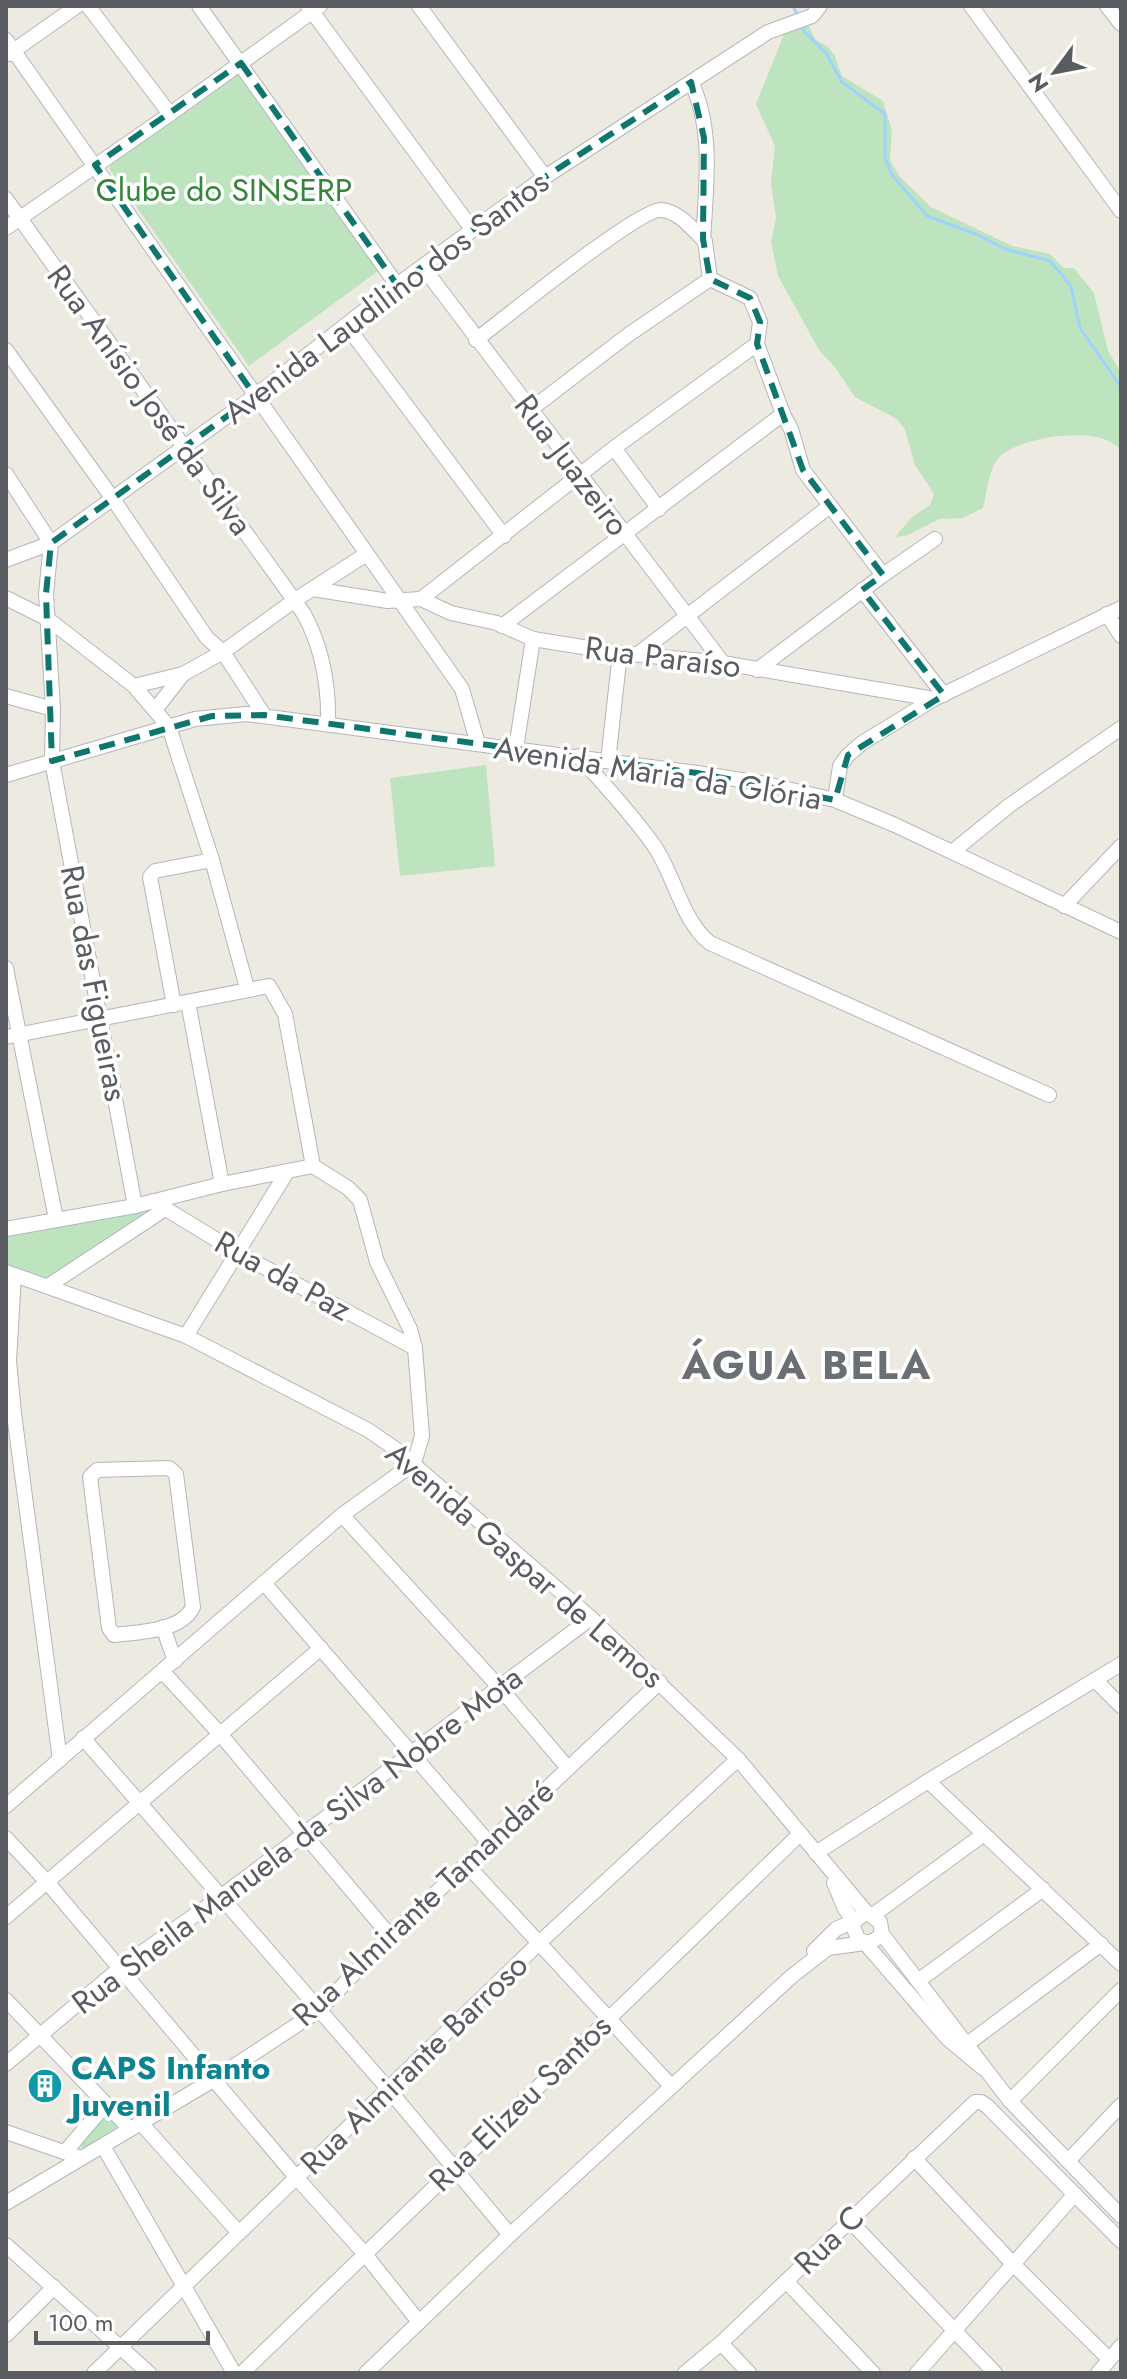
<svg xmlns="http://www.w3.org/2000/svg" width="1127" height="2379" viewBox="0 0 1127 2379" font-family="Jost,sans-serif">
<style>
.green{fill:#bde4be}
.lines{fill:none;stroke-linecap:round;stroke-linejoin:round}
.stream{stroke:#9fd2fe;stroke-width:3}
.minor-casing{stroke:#b3b7bb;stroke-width:16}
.minor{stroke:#fff;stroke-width:14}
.marked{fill:none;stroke:#0f766e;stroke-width:6;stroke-dasharray:16 10;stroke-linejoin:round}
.labels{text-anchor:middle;stroke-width:7;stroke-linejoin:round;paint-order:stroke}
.park-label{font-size:32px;fill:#35853b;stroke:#fff}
.street-label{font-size:32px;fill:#595d62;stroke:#fff}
.culture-label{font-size:32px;font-weight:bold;fill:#0d838f;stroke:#fff;text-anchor:start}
.district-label{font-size:40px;font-weight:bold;letter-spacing:2px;fill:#6a6f74;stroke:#fff}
</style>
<rect width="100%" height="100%" fill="#eceae1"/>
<!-- green -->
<g class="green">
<path d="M 806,19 L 815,39 L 828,47 L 835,56 L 842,76 L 883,101 L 892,131 L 890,160 L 900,177 L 931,207 L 1012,246 L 1050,254 L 1064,268 L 1074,268 L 1094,293 L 1108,351 L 1121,373 L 1121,449 C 1116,446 1110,441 1104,439 C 1080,430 1013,438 997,460 C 988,472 987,493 983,508 L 963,518 L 939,519 L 908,535 L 895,537 L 912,517 L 930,505 L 934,494 L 915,465 L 905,430 L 897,419 L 855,397 L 835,367 L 819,350 L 778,276 L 771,242 L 776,218 L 771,182 L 775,146 L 756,104 L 789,22 Z"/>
<polygon points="241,71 378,271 249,366 109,168 115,159"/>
<polygon points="486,765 495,866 400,876 390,778"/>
<polygon points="150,1207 153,1212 49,1279 6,1265 6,1236"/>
<polygon points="107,2108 123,2123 83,2149 80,2145"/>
</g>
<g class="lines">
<!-- stream -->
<g class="stream">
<polyline points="793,6 799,18"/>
<polyline points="802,25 804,31 826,53 842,82 885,114 885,158 892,175 927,216 978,235 1005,249 1050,261 1071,286 1080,328 1121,387"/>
</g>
<defs>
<g id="minor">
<polyline points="88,6 170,114"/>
<polyline points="199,6 397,285"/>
<polyline points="308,6 472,229"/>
<polyline points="419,6 545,177"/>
<polyline points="971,6 1121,211"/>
<polyline points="1107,6 1121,24"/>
<polyline points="6,40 462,689 478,744"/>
<polyline points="9,54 77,6"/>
<path d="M 691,82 C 714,128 706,189 703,239"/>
<path d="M 6,199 L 304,614 C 323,649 329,685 328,724"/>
<polyline points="6,228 170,114 320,6"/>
<polyline points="423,267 723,663"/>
<polyline points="346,325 504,536"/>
<path d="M 476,340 C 502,320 640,208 661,210 C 679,211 693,230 705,241 L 710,279 L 750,298 L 760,322 L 757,344 L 783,414 L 791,429 L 803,470 L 883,575"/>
<polyline points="6,350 113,499 207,638 223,652 264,715"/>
<polyline points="530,410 628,335 710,279"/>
<polyline points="614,448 659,509"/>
<polyline points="6,474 51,543 46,594 53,709 52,761 135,1206"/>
<polyline points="6,560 51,543 255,396 397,285 545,177 768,32 812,16 820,6"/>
<polyline points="313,589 388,601 421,599 451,613 497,623 533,639 620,653 723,663 934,699"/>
<polyline points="862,590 944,695"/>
<polyline points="6,598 48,619 134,686 169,727 212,860 247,988"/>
<polyline points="421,599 614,448 757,344"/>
<polyline points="1107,614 1121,636"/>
<polyline points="502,626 783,414"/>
<polyline points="639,653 830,506"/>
<polyline points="757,670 883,575 935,539"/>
<polyline points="134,686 183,674 223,652 295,600 365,555"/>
<polyline points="6,696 53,709"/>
<polyline points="155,710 183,674"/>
<polyline points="516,748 533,639"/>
<path d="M 579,756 C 605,786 633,815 655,847 C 675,877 682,921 710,943 L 1049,1095"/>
<polyline points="608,761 620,653"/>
<polyline points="6,775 195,719 246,714 697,773 766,784 835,800 895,825 1121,932"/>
<polyline points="835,800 840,766 848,755 862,743 934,699 1121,608"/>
<polyline points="952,852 1010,805 1121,728"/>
<polyline points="1064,906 1121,846"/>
<polyline points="6,968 56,1219"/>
<polyline points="188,1002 222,1184"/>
<polyline points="174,1005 150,877 155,871 212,860"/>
<polyline points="6,1037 269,986 285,1014 313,1166"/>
<polyline points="153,1201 238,1253 415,1348"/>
<polyline points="6,1229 135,1206 222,1184 313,1166"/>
<polyline points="6,1272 186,1336 368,1430 397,1450 591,1618 738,1759 866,1912"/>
<polyline points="14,1275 9,1361 14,1414 60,1760"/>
<polyline points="48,1286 165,1209"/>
<polyline points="186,1336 287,1172"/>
<path d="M 169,1468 L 176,1474 L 193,1607 C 181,1632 138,1632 114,1635 L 109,1628 L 90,1477 L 97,1470 Z"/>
<polyline points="342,1515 500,1688 567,1767"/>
<polyline points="264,1583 489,1843"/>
<polyline points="163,1627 175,1661"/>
<polyline points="163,1672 221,1735 390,1936"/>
<polyline points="1095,1680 1121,1706"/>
<polyline points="83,1738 389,2090 510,2235"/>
<polyline points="928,1781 1121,1964"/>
<polyline points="6,1806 342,1515 414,1463 422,1436 415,1348 410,1329 377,1262 360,1200 348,1188 313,1166"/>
<polyline points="6,1838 47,1882 296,2177 364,2253 419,2322"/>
<polyline points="816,1853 928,1781 1121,1664"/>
<polyline points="467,1865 671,2086"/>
<polyline points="873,1915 984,1834"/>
<polyline points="6,1917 321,1648"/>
<path d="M 882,1934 C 873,1942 869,1945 858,1939 L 852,1924 L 866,1912 L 880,1922 L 882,1934 L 1010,2101 L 1121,2216"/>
<polyline points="814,1951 836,1929 854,1921 845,1909 834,1883"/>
<polyline points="918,1981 1043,1889"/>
<polyline points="6,2000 130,2129"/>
<polyline points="966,2045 1101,1944"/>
<polyline points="6,2064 120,1968 219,1898 591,1618"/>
<polyline points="1010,2101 1121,1990"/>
<polyline points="140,2122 239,2233"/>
<polyline points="6,2132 81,2158"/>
<polyline points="103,2146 234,2373"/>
<polyline points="65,2152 106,2104"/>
<polyline points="914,2158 1014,2265 1109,2359"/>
<polyline points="1068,2161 1121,2105"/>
<polyline points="6,2203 213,2080 318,2011 390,1936 660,1682"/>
<polyline points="850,2221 995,2373"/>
<polyline points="6,2245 149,2373"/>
<polyline points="786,2281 873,2373"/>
<polyline points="6,2335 54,2287"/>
<polyline points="721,2343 749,2373"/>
<polyline points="94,2373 539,1943 738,1759"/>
<polyline points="242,2373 800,1834"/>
<polyline points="366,2373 510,2235 792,1976 828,1948 865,1943 947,2038 983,2068"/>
<polyline points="685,2373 721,2343 975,2102 981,2102 987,2106 1121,2241"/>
<polyline points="917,2373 1075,2194"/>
<polyline points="1098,2373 1121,2346"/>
</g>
</defs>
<!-- minor casing -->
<use href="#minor" class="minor-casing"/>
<!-- minor -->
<use href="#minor" class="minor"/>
</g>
<!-- marked area -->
<path class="marked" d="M 241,63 L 397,285 L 545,177 L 691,82 L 704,138 L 703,239 L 710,279 L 750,298 L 760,322 L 757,344 L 803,470 L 883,575 L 862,590 L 944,695 L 848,755 L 835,800 L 697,773 L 264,715 L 212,716 L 52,761 L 46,594 L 51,543 L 255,396 L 95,165 Z"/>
<!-- icons -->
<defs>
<symbol id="building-disc" viewBox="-11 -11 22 22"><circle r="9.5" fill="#0f9aa8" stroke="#fff"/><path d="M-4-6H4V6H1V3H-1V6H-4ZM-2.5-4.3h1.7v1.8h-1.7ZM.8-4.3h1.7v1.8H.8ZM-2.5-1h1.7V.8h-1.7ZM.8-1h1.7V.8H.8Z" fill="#fff"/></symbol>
</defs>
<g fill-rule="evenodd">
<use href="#building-disc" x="25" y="2066" width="40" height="40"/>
</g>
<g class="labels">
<!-- park labels -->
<g class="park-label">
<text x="224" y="201">Clube do SINSERP</text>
</g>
<!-- street labels -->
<g class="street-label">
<text transform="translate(386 297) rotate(-37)" y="11">Avenida Laudilino dos Santos</text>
<text transform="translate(150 400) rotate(54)" y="11">Rua Anísio José da Silva</text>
<text transform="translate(572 465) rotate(53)" y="11">Rua Juazeiro</text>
<text transform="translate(663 657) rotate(7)" y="11">Rua Paraíso</text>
<text transform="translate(658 773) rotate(9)" y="11">Avenida Maria da Glória</text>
<text transform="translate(94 983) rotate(79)" y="11">Rua das Figueiras</text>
<text transform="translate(283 1276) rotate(29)" y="11">Rua da Paz</text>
<text transform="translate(525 1565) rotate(41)" y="11">Avenida Gaspar de Lemos</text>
<text transform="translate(297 1840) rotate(-37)" y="11">Rua Sheila Manuela da Silva Nobre Mota</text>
<text transform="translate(423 1903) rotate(-43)" y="11">Rua Almirante Tamandaré</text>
<text transform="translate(414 2064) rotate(-44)" y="11">Rua Almirante Barroso</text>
<text transform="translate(520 2103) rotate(-44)" y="11">Rua Elizeu Santos</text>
<text transform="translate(829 2240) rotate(-44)" y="11">Rua C</text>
</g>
<!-- culture labels -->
<g class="culture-label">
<text x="71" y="2079">CAPS Infanto<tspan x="71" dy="37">Juvenil</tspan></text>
</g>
<!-- district labels -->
<g class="district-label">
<text x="807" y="1379">ÁGUA BELA</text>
</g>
</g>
<!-- border -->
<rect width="1127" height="2379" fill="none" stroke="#595d62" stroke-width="16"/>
<!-- north arrow -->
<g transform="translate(1055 72) rotate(238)" stroke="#ffffff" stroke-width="6" paint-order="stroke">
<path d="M0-6L14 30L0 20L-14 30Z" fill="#595d62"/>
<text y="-12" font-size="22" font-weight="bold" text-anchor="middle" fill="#595d62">N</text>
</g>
<!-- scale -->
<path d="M36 2331v12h172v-12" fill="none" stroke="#595d62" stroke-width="4"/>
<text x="48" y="2331" font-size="24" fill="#595d62" stroke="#ffffff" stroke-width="6" paint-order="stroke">100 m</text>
</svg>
